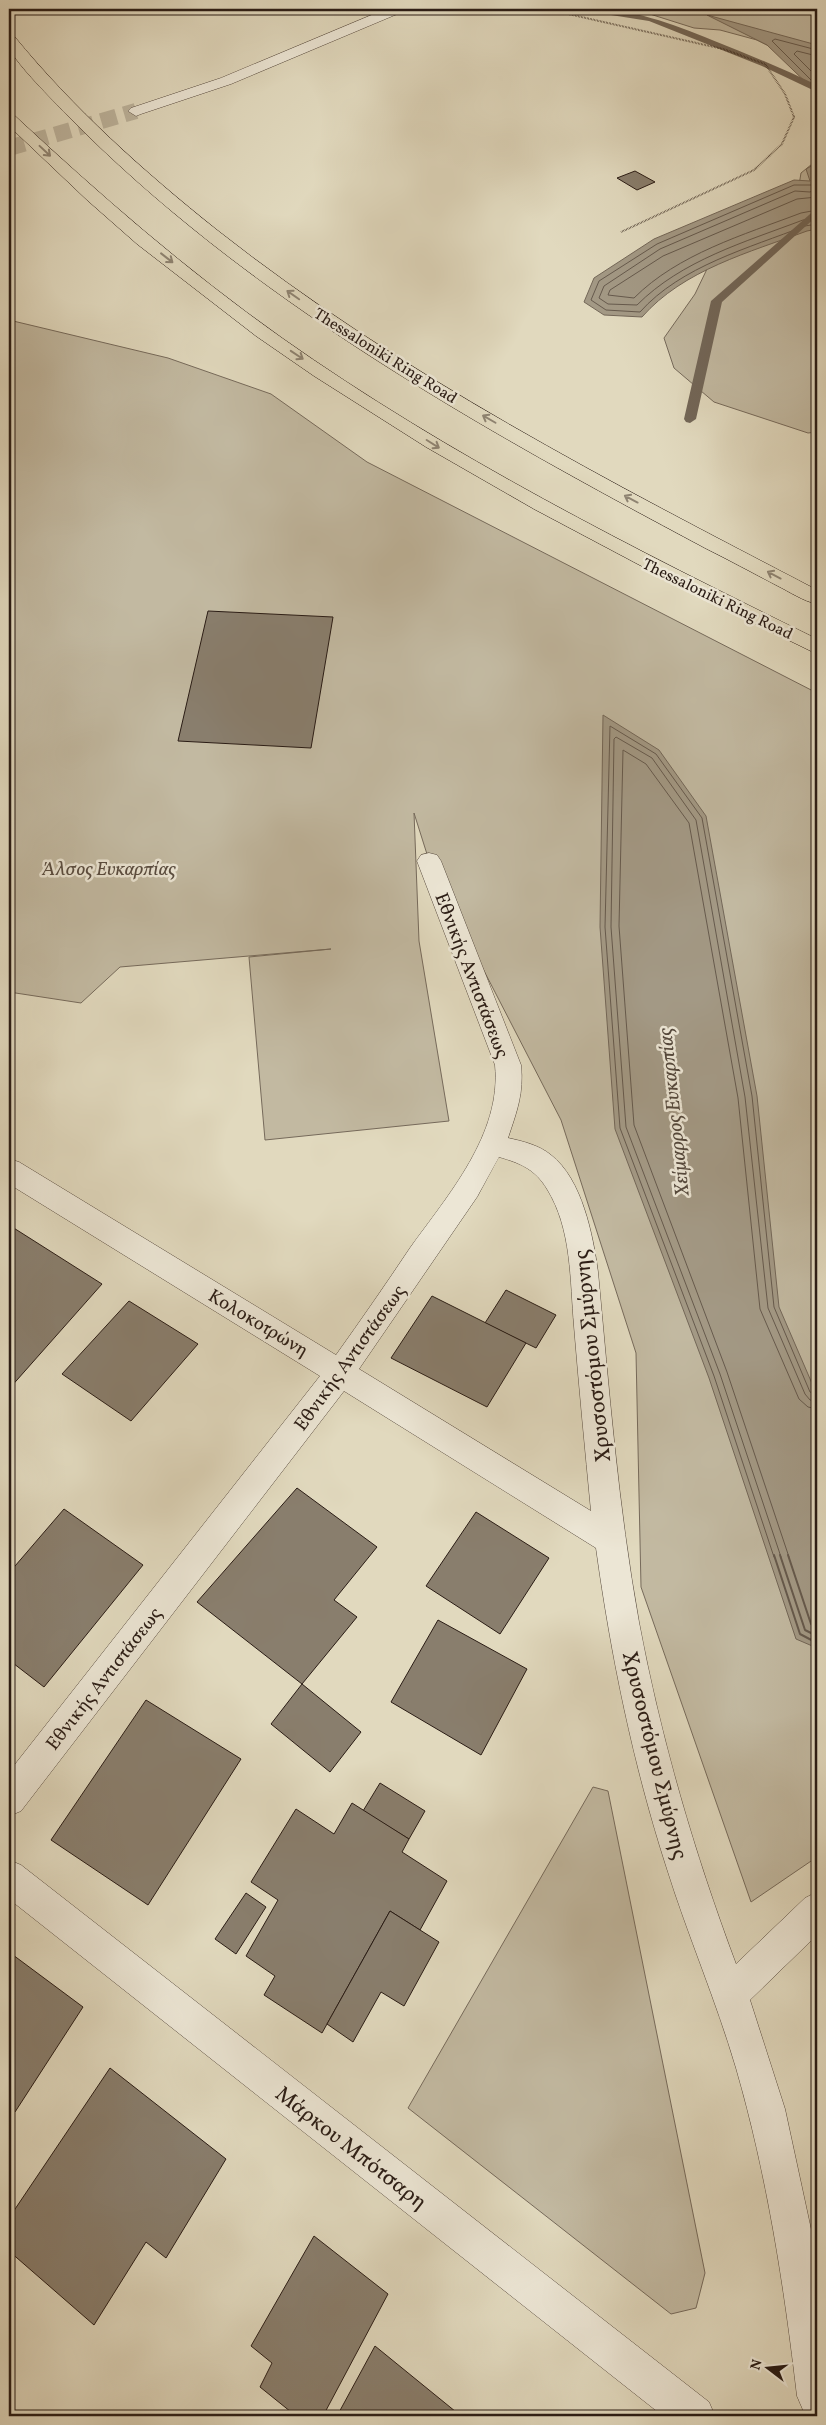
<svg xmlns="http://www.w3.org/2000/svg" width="826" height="2425" viewBox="0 0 826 2425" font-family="Vollkorn,serif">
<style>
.green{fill:#c2b9a1;stroke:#766a5b}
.water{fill:#a39985;stroke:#736758}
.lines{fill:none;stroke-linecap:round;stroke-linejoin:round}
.shore-far1{stroke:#665a4d;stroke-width:1}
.shore{stroke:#665a4d;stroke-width:2}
.stream{fill:#736758;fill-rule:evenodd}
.building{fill:#897e6d;stroke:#2a1c15}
.minor-tunnel{stroke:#bcb39c;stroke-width:16;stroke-dasharray:16 8;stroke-linecap:butt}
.minor-casing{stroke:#584b3f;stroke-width:1}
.highway-casing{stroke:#2a1c15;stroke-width:1}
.path{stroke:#2a1c15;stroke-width:2;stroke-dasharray:0.5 1;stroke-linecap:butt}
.minor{fill:#ece6d5;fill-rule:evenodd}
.highway{fill:#e1d9be;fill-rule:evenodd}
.oneway{stroke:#8f8472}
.labels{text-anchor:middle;stroke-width:5;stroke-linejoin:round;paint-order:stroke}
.far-street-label{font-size:16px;fill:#2a1c15;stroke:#ece6d5}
.park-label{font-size:19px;font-style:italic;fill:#584b3f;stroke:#ece6d5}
.street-label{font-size:19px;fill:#2a1c15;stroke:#ece6d5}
.water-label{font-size:20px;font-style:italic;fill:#54483c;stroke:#ece6d5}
.near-street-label{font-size:22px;fill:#2a1c15;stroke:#ece6d5}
</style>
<rect width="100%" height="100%" fill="#e1d9be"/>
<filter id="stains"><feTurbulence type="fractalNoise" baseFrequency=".004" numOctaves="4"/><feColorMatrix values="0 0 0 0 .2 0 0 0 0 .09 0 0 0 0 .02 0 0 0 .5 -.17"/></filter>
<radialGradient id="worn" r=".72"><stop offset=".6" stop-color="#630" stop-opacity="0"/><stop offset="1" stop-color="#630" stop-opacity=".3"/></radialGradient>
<!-- green -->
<g class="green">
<polygon points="634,9 795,9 805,13 817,13 817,78 787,55 757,40 720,30 694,28"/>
<polygon points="817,160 817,432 808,433 714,402 674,368 664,338 695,294 732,217 799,185 801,173"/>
<polygon points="9,320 168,358 271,394 367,462 817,693 817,1857 751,1902 641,1587 636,1353 561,1120 432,870 414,813 419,941 449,1121 265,1140 249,957 331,949 120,967 81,1003 9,992"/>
<polygon points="593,1787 608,1791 705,2273 696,2308 671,2314 408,2108"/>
</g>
<!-- water -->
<g class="water">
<polygon points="707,15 817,45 817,93 767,45"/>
<path d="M 817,163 L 817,229 L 807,231 C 750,252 683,270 642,317 L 604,315 L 584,302 L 594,278 L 654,239 L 794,180 L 810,181 L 806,169 Z"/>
<polygon points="603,715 659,750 706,816 757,1096 779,1307 817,1395 817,1648 796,1639 709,1378 615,1129 600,927"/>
</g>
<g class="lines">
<!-- shore-far1 -->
<g class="shore-far1">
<polyline points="817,50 775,39 772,41 817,86"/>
<polyline points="817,56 797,51 794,54 817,77"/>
<path d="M 817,169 L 813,172 L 815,180 L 812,185 L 794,185 L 657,244 L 599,281 L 591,300 L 606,310 L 640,312 C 681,266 749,248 805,226 L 817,224"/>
<path d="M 817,188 L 810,192 L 795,191 L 660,249 L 604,286 L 599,298 L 608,304 L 637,305 C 682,260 745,242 803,220 L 817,218"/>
<path d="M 817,197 L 797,199 L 663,256 L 610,290 L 608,295 L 634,298 C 678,254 743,235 801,213 L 817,210"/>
<polyline points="774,1557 714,1376 620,1128 605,927 610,726 656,754 702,818 752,1096 774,1307 810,1392 817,1395"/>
<polyline points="781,1557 720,1374 626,1127 611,927 614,739 616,737 652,758 696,820 745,1097 768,1308 805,1394 810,1400 817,1401"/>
<polyline points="789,1557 727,1372 634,1125 619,926 623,750 646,764 689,823 738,1098 760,1309 799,1399 808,1407 817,1409"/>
</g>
<!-- shore -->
<g class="shore">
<polyline points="774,1555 800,1634 817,1643"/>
<polyline points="780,1555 805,1630 817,1636"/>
<polyline points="788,1555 811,1624 817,1628"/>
</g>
<!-- stream -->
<g class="stream">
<path d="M 588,9 C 634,9 670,23 712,40 C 748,54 783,69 817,85 L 817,92 L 762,66 L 649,21 L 592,12 Z"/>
<polygon points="817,208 817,216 722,302 696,419 690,423 686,422 684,419 711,301"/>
</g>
</g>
<!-- building -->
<g class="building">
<polygon points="635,171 655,182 637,190 617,178"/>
<polygon points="208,611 333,617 311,748 178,741"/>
<polygon points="9,1225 102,1284 9,1389"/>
<polygon points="506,1290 556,1315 536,1348 485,1323"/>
<polygon points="432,1296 526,1343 487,1407 391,1358"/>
<polygon points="129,1301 198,1344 131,1421 62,1374"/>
<polygon points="297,1488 377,1547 334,1600 357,1617 302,1684 197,1602"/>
<polygon points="64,1509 143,1565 44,1687 9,1660 9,1573"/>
<polygon points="476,1512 549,1558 500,1634 426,1586"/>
<polygon points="438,1620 527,1669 481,1755 391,1702"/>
<polygon points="302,1684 361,1732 330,1772 271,1724"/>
<polygon points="146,1700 241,1759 148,1905 51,1840"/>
<polygon points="380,1783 425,1811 409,1839 363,1811"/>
<polygon points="352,1803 409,1839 402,1852 447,1881 420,1930 390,1911 322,2033 264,1995 275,1976 246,1956 278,1900 251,1882 296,1809 334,1834"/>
<polygon points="246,1893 266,1907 236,1954 215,1939"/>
<polygon points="390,1911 439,1942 404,2006 381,1992 353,2042 327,2024"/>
<polygon points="9,1952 83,2007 15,2112 9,2107"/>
<polygon points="110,2068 226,2159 166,2258 146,2242 94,2325 9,2251 9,2218"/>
<polygon points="314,2236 388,2294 323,2416 296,2416 260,2387 272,2363 251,2346"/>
<polygon points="375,2346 461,2416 337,2416"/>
</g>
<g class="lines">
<!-- minor-tunnel -->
<polyline class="minor-tunnel" points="9,148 136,111"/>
<defs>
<g id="minor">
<polygon points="386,9 404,9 402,12 231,84 141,114 136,116 128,111 131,108 221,78"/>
<path d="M 429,853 L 437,855 L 441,861 L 521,1065 C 524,1093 517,1111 508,1138 C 522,1141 539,1145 551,1155 C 582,1179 593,1235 598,1272 C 609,1388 618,1506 639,1622 C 661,1739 694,1852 736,1964 L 805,1898 L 817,1892 L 817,1935 L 750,2000 L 785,2109 L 817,2257 L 817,2416 L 803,2410 L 797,2396 C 784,2285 767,2175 736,2068 C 716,2000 688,1936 667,1869 C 633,1764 611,1656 596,1548 L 344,1391 L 21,1811 L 9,1816 L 9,1772 L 320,1376 L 9,1184 L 9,1159 L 19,1162 L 336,1355 C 361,1320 386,1284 410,1248 C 448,1195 502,1134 495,1065 L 417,861 L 421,855 ZM 499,1157 C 520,1163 535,1169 547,1189 C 572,1229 570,1281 574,1326 C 579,1387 585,1449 591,1511 L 359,1369 L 477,1197 Z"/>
<polygon points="9,1860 21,1865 709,2402 715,2416 663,2416 9,1899"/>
</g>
<g id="highway">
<path d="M 9,35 L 14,36 C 74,109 143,171 217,230 C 401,375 610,482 817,590 L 817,604 C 803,601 790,592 776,585 C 753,573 729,560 705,548 C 478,427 248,299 66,114 C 53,100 17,65 10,49 C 8,45 9,39 9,35 Z"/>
<path d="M 9,113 L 14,115 C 100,195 186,270 282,338 C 449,456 634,549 817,639 L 817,654 L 698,596 L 534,509 L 426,447 L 314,376 L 256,336 L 137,244 L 87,200 L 9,126 Z"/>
</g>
</defs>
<!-- minor casing -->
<use href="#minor" class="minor-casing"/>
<!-- highway casing -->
<use href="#highway" class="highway-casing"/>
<!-- path -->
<polyline class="path" points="546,9 723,49 765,64 785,94 794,117 782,144 754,170 621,232"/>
<!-- minor -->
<use href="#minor" class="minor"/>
<!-- highway -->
<use href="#highway" class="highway"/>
</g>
<!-- one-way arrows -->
<defs><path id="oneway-shaft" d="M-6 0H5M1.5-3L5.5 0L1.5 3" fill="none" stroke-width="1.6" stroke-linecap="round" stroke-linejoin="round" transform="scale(1.25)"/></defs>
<g class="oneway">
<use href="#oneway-shaft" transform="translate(45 151) rotate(43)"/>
<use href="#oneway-shaft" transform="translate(167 258) rotate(38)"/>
<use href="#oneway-shaft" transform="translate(293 295) rotate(-145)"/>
<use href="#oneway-shaft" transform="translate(297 355) rotate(34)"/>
<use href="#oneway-shaft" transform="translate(489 419) rotate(-150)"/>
<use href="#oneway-shaft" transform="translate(433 444) rotate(32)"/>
<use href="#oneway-shaft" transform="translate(631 499) rotate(-152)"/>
<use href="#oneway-shaft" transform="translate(774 575) rotate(-152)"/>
</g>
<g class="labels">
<!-- far-street labels -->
<g class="far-street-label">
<text transform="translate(386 355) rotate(32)" y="6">Thessaloniki Ring Road</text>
<text transform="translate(718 598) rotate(26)" y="6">Thessaloniki Ring Road</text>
</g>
<!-- park labels -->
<g class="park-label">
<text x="109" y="875">Άλσος Ευκαρπίας</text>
</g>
<!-- street labels -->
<g class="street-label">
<text transform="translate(473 975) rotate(69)" y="7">Εθνικής Αντιστάσεως</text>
<text transform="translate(259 1322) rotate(31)" y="7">Κολοκοτρώνη</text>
<text transform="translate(349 1357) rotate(-54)" y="7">Εθνικής Αντιστάσεως</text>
<text transform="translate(103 1678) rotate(-52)" y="7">Εθνικής Αντιστάσεως</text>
</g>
<!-- water labels -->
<g class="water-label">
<text transform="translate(673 1112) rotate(-96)" y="7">Χείμαρρος Ευκαρπίας</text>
</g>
<!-- near-street labels -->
<g class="near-street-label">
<text transform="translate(591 1356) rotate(-96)" y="8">Χρυσοστόμου Σμύρνης</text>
<text transform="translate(656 1755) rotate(76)" y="8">Χρυσοστόμου Σμύρνης</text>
<text transform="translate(352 2147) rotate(38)" y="8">Μάρκου Μπότσαρη</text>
</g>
</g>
<!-- margin -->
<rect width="826" height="2425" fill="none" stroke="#e1d9be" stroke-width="30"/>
<rect x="10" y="10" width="806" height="2405" fill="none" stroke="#2a1c15" stroke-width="2.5"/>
<rect x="15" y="15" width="796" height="2395" fill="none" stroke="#2a1c15"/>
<!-- north arrow -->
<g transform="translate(768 2368) rotate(286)" stroke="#ece6d5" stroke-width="4" paint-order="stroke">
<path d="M0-4L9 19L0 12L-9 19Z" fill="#2a1c15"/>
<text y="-8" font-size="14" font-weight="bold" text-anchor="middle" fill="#2a1c15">N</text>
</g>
<rect width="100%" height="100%" filter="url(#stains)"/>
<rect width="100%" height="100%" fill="url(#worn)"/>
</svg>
